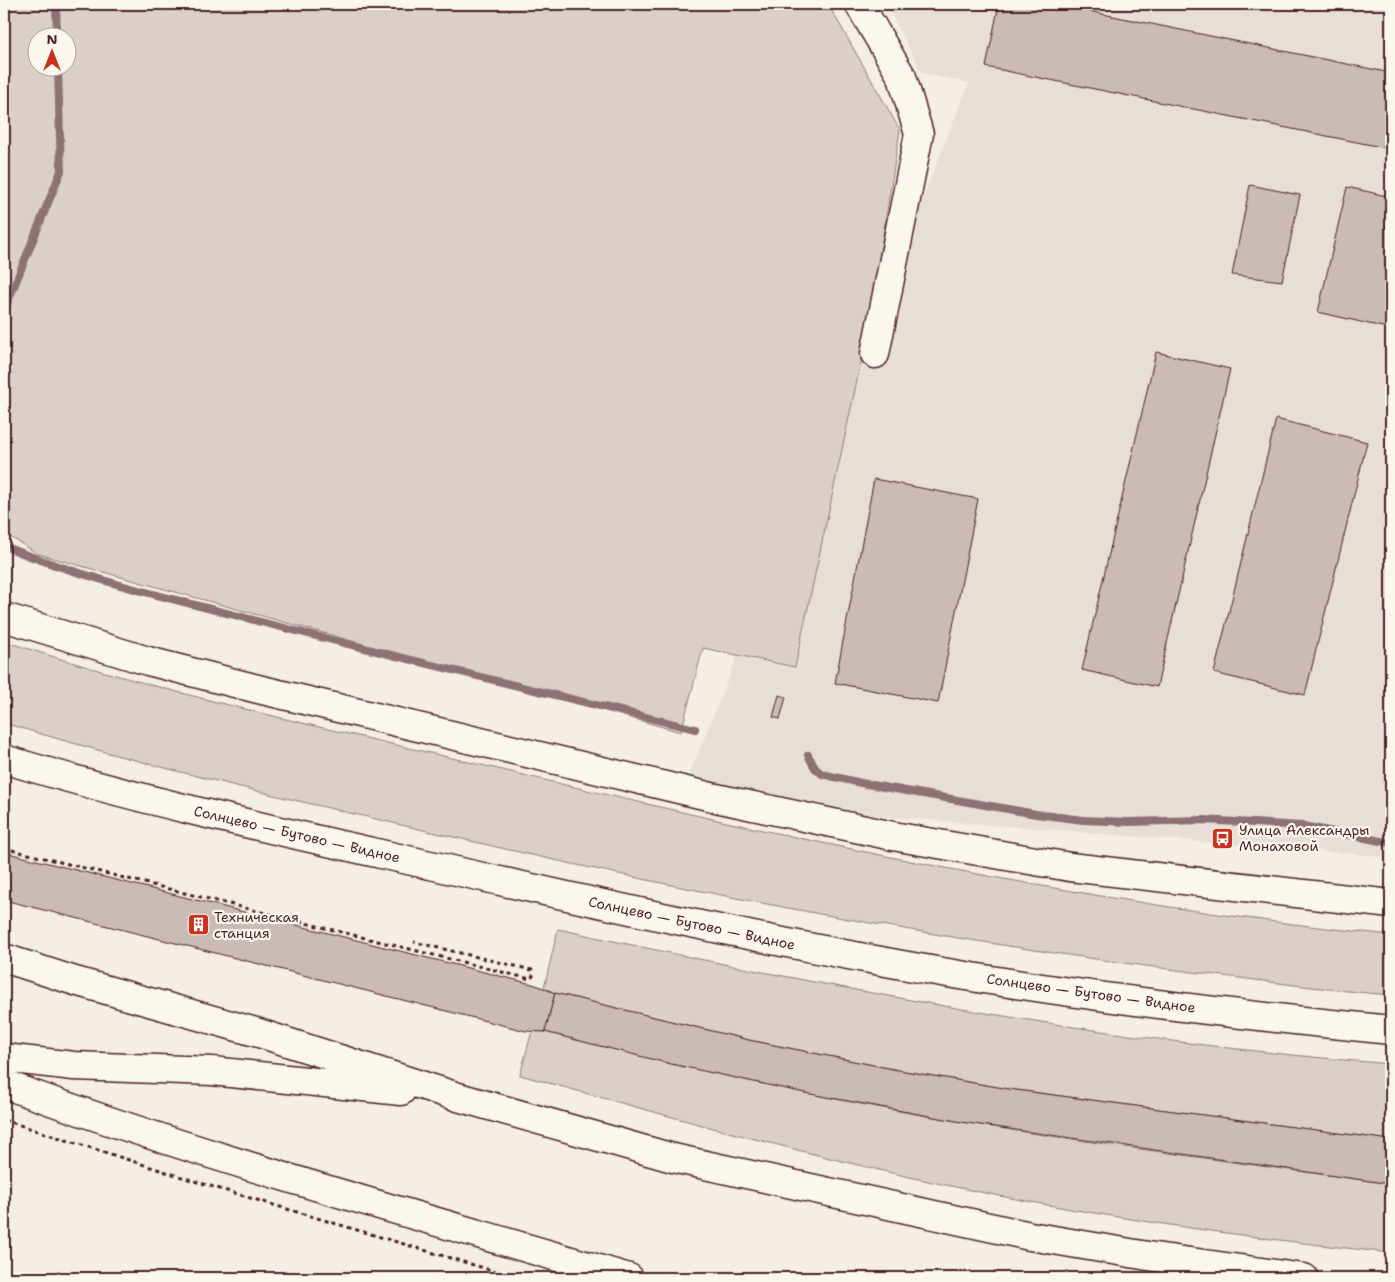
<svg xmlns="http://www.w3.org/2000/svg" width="1395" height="1282" viewBox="0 0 1395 1282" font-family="'Shantell Sans',sans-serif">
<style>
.built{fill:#e7dfd6}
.green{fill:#dbd0c9;stroke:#92787a;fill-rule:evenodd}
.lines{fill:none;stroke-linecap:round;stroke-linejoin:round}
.stream{stroke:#8d7174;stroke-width:8}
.building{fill:#cabbb6;stroke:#4a1f2b}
.minor-casing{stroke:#4a1f2b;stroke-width:31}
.major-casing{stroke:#4a1f2b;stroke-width:31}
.path{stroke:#4a1f2b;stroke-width:3;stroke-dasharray:4 4;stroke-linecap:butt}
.minor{stroke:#fbf7ec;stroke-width:28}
.major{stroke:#fbf7ec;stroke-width:28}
.labels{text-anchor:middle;stroke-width:4.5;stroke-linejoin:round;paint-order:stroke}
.poi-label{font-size:14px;fill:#4a1f2b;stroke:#fbf7ec;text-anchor:start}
.street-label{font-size:14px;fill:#4a1f2b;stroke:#fbf7ec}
</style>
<rect width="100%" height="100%" fill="#f4eee4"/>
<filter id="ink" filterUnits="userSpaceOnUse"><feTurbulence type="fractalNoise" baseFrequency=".02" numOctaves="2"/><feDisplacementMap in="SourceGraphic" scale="10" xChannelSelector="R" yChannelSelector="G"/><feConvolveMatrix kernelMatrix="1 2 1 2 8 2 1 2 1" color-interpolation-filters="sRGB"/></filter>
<g filter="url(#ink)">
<!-- built -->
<polygon class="built" points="886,4 1391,4 1391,857 679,800 969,83 922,73"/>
<!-- green -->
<g class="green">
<path d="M 4,4 L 828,4 L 900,130 L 867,334 L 795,667 L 703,648 L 681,732 L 38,554 L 4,533 ZM 38,38 L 68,38 L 68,68 L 38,68 Z"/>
<path d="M 4,641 C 164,694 330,729 494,768 C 790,839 1088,905 1391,935 L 1391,995 C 1328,990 1264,981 1200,973 C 946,941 695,894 445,835 C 297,801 149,767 4,723 Z"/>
<path d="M 558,929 C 833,989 1110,1042 1391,1064 L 1391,1140 L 1009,1089 L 893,1069 L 749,1040 L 555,993 L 544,988 Z"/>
<path d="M 532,1031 L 545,1032 C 685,1068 825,1100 968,1123 C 1108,1146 1250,1164 1391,1184 L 1391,1253 C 1224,1235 1056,1211 892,1173 C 767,1144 643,1109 520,1075 Z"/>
</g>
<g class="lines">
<!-- stream -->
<g class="stream">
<polyline points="56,4 57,38"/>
<polyline points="4,311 61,171 58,68"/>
<path d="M 4,546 C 87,580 178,600 265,623 C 408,660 551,694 695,729"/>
<polyline points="808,755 815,768 822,774 861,783 1036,814 1083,820 1129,822 1204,820 1303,826 1391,843"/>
</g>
</g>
<!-- building -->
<g class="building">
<polygon points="999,4 1054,4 1391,73 1391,149 986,67"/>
<polygon points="1250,185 1300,195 1282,281 1232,275"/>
<polygon points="1347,187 1391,197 1391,329 1318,312"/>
<polygon points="1156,352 1230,369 1157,687 1082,670"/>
<polygon points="1276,419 1367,442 1305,695 1214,673"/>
<polygon points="874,479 978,499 938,703 835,683"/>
<polygon points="779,695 786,697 780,719 773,717"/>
<polygon points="4,852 536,985 555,993 545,1032 526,1031 4,900"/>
<polygon points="555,993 749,1040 893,1069 1009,1089 1391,1140 1391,1184 967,1123 805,1093 671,1064 545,1032"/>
</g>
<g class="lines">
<defs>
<polyline id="minor" points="859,4 902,77 919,134 875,354"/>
<g id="major">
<polyline points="4,617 148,661 258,689 716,798 893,836 1070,867 1391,904"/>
<path d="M 4,759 C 151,804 302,836 452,870 C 591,902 730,933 870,959 C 1042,992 1217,1013 1391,1030"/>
<polyline points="4,958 75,981 259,1033 458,1097 673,1158 1030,1236 1148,1256 1304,1278"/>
<polyline points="4,1058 74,1066 212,1071 401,1091"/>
<path d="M 4,1084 C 208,1159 420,1216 629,1278"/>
</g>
</defs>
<!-- minor casing -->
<use href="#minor" class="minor-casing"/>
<!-- major casing -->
<use href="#major" class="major-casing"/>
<!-- path -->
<g class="path">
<polyline points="4,848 530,979 533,976 532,970 414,942"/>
<polyline points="4,1120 207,1185 517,1278"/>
</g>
<!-- minor -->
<use href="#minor" class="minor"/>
<!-- major -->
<use href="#major" class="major"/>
</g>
</g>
<!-- icons -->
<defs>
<symbol id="bus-square" viewBox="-11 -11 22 22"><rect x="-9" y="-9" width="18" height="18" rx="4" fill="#c8321e" stroke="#fbf7ec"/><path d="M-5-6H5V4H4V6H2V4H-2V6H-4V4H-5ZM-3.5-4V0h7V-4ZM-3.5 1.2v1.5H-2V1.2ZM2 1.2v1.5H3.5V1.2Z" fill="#fff"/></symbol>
<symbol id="building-square" viewBox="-11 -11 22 22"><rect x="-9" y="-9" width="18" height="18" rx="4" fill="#c8321e" stroke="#fbf7ec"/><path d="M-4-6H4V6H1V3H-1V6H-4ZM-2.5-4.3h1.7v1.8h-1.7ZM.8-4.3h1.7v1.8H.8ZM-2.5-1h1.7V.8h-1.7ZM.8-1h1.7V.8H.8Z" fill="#fff"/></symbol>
</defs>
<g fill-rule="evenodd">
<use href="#bus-square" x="1210" y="826" width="25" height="25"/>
<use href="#building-square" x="186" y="912" width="25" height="25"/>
</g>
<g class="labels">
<!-- poi labels -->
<g class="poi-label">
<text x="1239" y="835">Улица Александры<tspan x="1239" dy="16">Монаховой</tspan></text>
<text x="214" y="922">Техническая<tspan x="214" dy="16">станция</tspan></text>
</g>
<!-- street labels -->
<g class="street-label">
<text transform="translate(297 834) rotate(13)" y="5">Солнцево — Бутово — Видное</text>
<text transform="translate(692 923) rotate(12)" y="5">Солнцево — Бутово — Видное</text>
<text transform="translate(1091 993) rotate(8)" y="5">Солнцево — Бутово — Видное</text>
</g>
</g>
<!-- margin -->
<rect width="1395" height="1282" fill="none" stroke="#fbf7ec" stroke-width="20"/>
<rect x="10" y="10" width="1375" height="1262" fill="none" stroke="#4a1f2b" stroke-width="2" filter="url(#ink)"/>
<!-- north arrow -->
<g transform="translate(52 52)"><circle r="24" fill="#fbf7ec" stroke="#b4a19f"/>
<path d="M0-4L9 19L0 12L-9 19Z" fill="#c8321e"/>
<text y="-8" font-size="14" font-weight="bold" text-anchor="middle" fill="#4a1f2b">N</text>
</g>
</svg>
